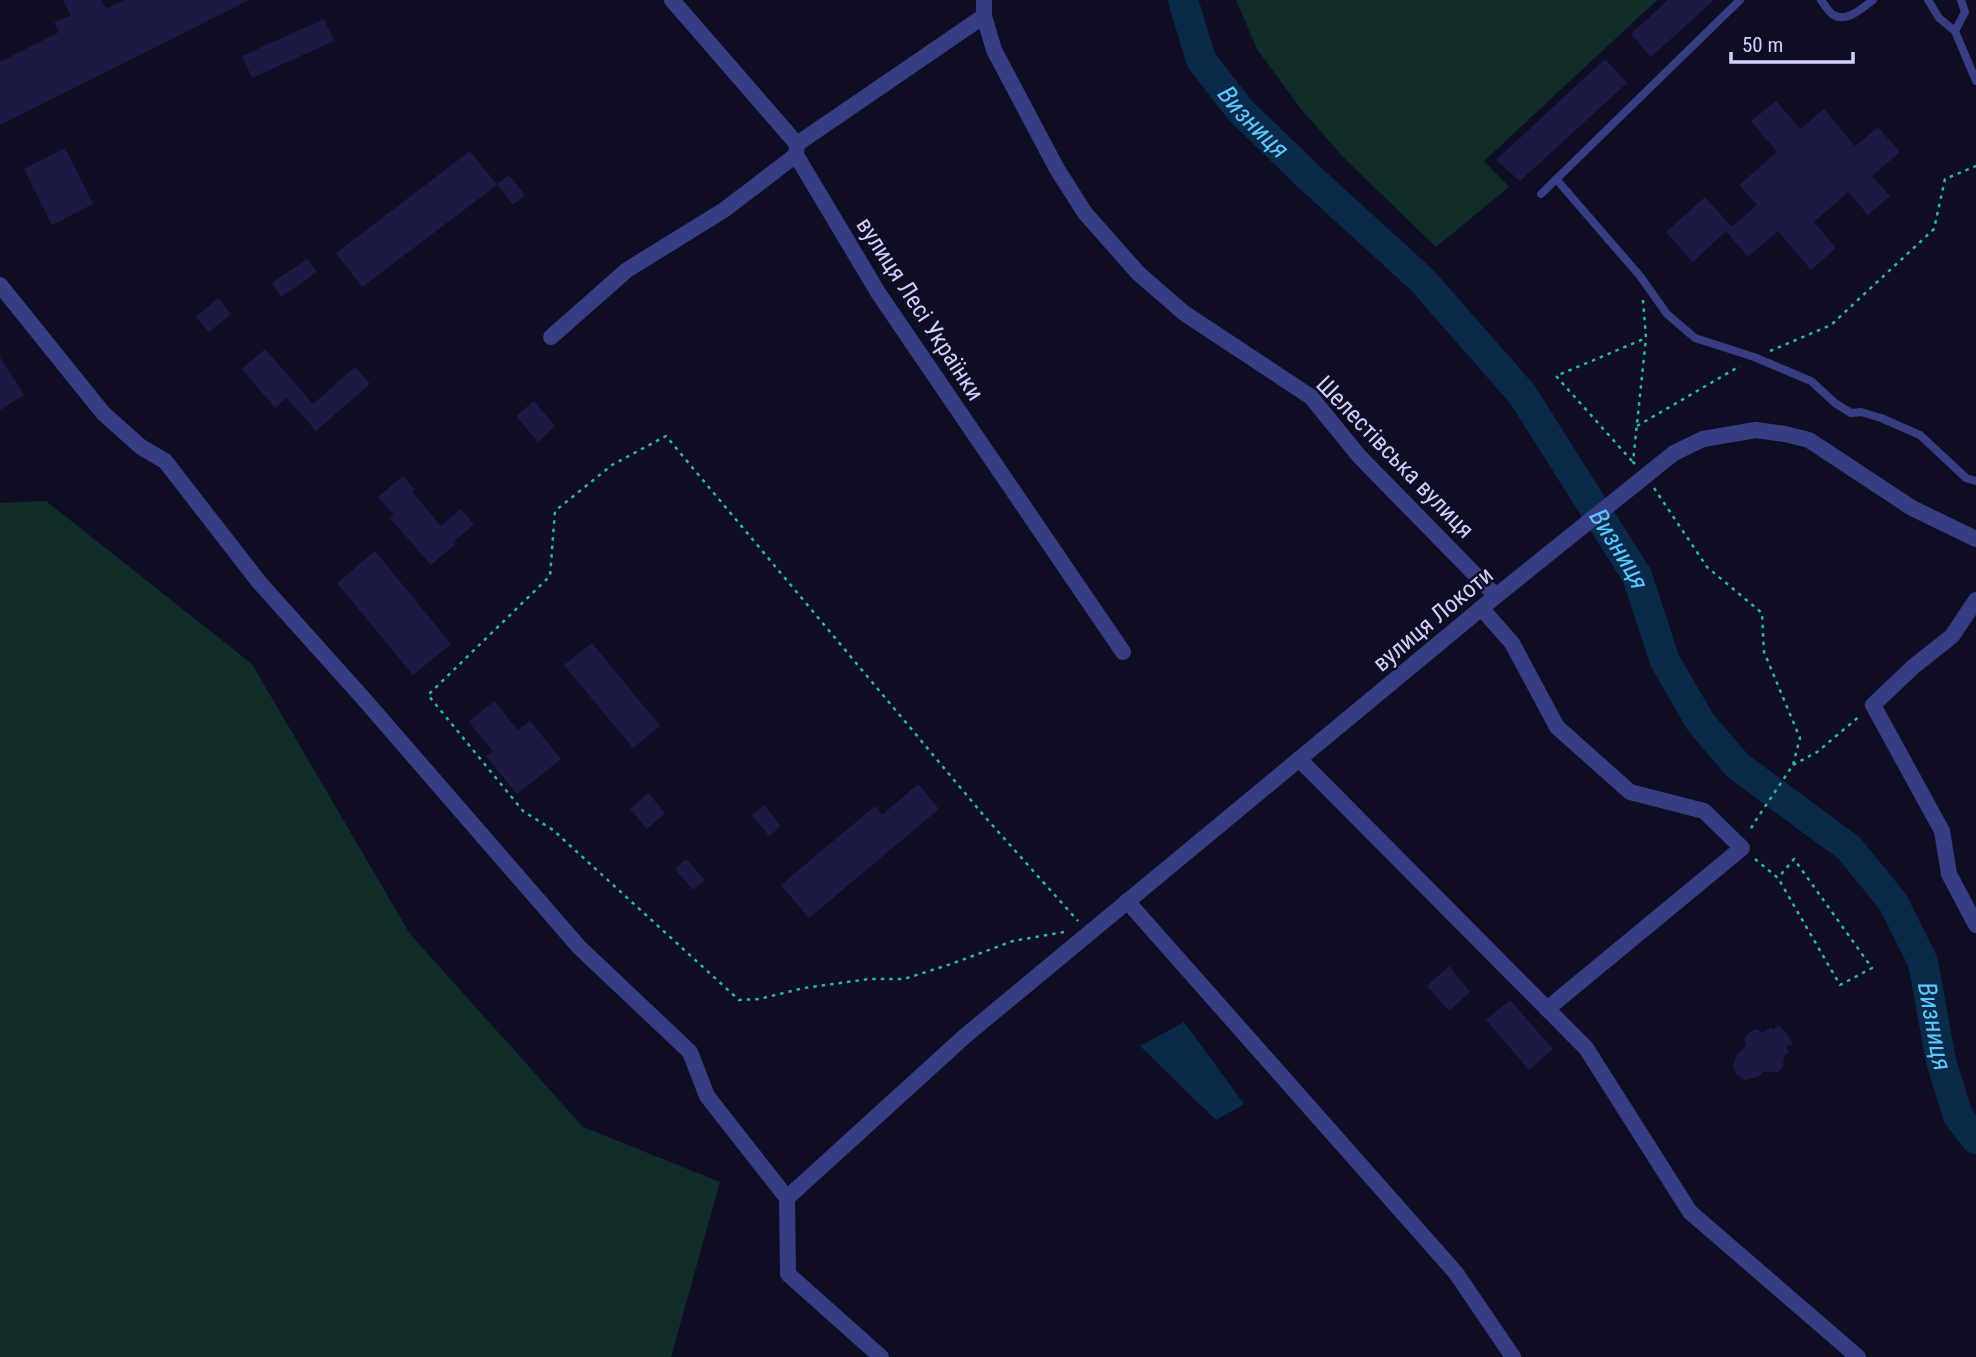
<svg xmlns="http://www.w3.org/2000/svg" width="1976" height="1357" viewBox="0 0 1976 1357" font-family="'Roboto Condensed',sans-serif">
<style>
.green{fill:#102d29}
.water{fill:#0b2a49}
.lines{fill:none;stroke-linecap:round;stroke-linejoin:round}
.river{stroke:#0b2a49;stroke-width:30}
.building{fill:#1d1945}
.path{stroke:#2bb79f;stroke-width:2.5;stroke-dasharray:3.5 5;stroke-linecap:butt}
.lane{stroke:#373d83;stroke-width:8}
.street{stroke:#373d83;stroke-width:16}
.labels{text-anchor:middle;stroke-width:5;stroke-linejoin:round;paint-order:stroke}
.street-label{font-size:24px;fill:#cfcfff;stroke:#0f0d23}
.water-label{font-size:26px;font-style:italic;fill:#5dc7ff;stroke:#0f0d23}
</style>
<rect width="100%" height="100%" fill="#0f0d23"/>
<!-- green -->
<g class="green">
<polygon points="1236,0 1657,0 1484,161 1509,187 1436,247 1343,157 1301,109 1257,49"/>
<polygon points="46,501 252,664 410,934 583,1127 720,1182 671,1357 0,1357 0,503"/>
</g>
<!-- water -->
<polygon class="water" points="1184,1022 1244,1104 1216,1120 1140,1046"/>
<g class="lines">
<!-- river -->
<path class="river" id="s1" d="M 1183,0 L 1201,60 L 1240,110 L 1308,176 L 1422,280 L 1522,394 L 1637,576 L 1665,661 L 1701,723 L 1738,766 L 1849,848 L 1893,902 L 1923,962 L 1941,1061 L 1958,1116 L 1976,1139"/>
</g>
<!-- building -->
<g class="building">
<polygon points="63,0 101,0 106,9 124,0 249,0 0,125 0,62 59,32 54,23 71,15"/>
<polygon points="1668,0 1714,0 1651,57 1631,34"/>
<polygon points="324,19 334,41 252,78 242,56"/>
<polygon points="1605,59 1627,83 1520,181 1496,160"/>
<polygon points="1776,101 1800,129 1824,109 1855,146 1878,127 1900,152 1872,176 1890,196 1868,215 1848,192 1814,222 1836,248 1811,270 1778,231 1748,257 1726,231 1693,262 1666,232 1705,197 1732,227 1729,229 1757,205 1739,185 1777,152 1751,121"/>
<polygon points="65,148 93,204 52,225 24,169"/>
<polygon points="470,151 497,185 362,287 336,253"/>
<polygon points="509,175 525,195 513,205 497,184"/>
<polygon points="307,259 317,272 281,297 272,283"/>
<polygon points="218,298 231,314 209,332 196,317"/>
<polygon points="265,349 313,404 355,367 370,384 316,431 287,398 275,408 242,369"/>
<polygon points="0,357 24,395 0,410"/>
<polygon points="534,401 555,426 538,442 516,416"/>
<polygon points="403,476 415,490 412,492 441,526 461,509 474,525 454,541 456,544 431,565 390,518 394,515 378,497"/>
<polygon points="375,551 451,644 413,675 337,583"/>
<polygon points="592,643 660,726 633,748 564,665"/>
<polygon points="494,701 518,730 530,721 561,759 517,794 486,756 493,751 469,722"/>
<polygon points="918,784 939,809 809,918 781,885 875,806 882,815"/>
<polygon points="648,793 665,813 647,829 630,809"/>
<polygon points="764,805 781,826 769,836 752,815"/>
<polygon points="686,859 705,880 693,890 675,869"/>
<polygon points="1449,966 1470,992 1449,1011 1427,986"/>
<polygon points="1510,1000 1553,1049 1529,1070 1486,1020"/>
<polygon points="1778,1025 1786,1032 1793,1044 1786,1046 1789,1053 1785,1055 1782,1068 1778,1072 1763,1072 1760,1076 1745,1080 1736,1074 1733,1066 1737,1054 1746,1046 1744,1038 1751,1031 1756,1029 1762,1033 1771,1027 1774,1030"/>
</g>
<g class="lines">
<!-- path -->
<g class="path">
<polyline points="1770,351 1831,325 1934,229 1945,179 1976,166"/>
<polyline points="1637,426 1740,366"/>
<polyline points="1632,461 1556,376 1646,338 1643,300"/>
<polyline points="1635,464 1633,462 1646,338"/>
<polyline points="1654,488 1707,567 1762,613 1764,652 1800,738 1793,765 1754,823 1749,832"/>
<polyline points="1793,765 1817,752 1861,715"/>
<polyline points="1755,859 1778,878 1840,985 1872,968 1794,859 1778,878"/>
<polyline points="1064,932 1013,941 951,964 904,979 869,979 804,988 759,999 739,1000 553,830 523,811 428,695 550,576 555,511 612,465 666,436 985,817 1078,921"/>
</g>
<!-- lane -->
<g class="lane">
<path d="M 1821,0 C 1824,4 1828,11 1832,14 C 1846,24 1862,8 1873,0"/>
<polyline points="1928,0 1939,18 1955,31"/>
<polyline points="1961,0 1965,12 1955,31 1976,81"/>
<polyline points="1556,179 1640,276 1667,314 1695,338 1754,357 1811,381 1835,403 1851,413 1861,412 1881,418 1920,435 1966,478 1976,481"/>
<polyline points="1541,194 1740,0"/>
</g>
<!-- street -->
<g class="street">
<polyline points="672,0 797,144 796,155 879,294 1123,652"/>
<polyline points="984,0 984,16 994,50 1057,169 1085,213 1138,273 1184,313 1311,397 1359,456 1496,596"/>
<polyline points="797,144 984,16"/>
<polyline points="0,285 103,413 141,447 165,461 259,582 363,698 579,947 690,1052 707,1096 787,1198"/>
<polyline points="551,337 627,270 724,210 796,155"/>
<polyline points="1976,600 1952,636 1913,667 1873,705 1942,831 1949,874 1976,925"/>
<polyline points="1481,608 1512,643 1557,727 1630,792 1704,811 1742,848 1547,1009"/>
<polyline points="1299,759 1586,1048 1690,1212 1858,1357"/>
<polyline points="1127,901 1456,1273 1513,1357"/>
<polyline points="881,1357 788,1274 787,1198 965,1036 1496,596 1674,453 1703,439 1756,430 1785,434 1809,440 1912,508 1976,539"/>
</g>
</g>
<g class="labels">
<!-- street labels -->
<g class="street-label">
<text transform="translate(920 309) rotate(57)" y="8">вулиця Лесі Українки</text>
<text transform="translate(1395 457) rotate(46)" y="8">Шелестівська вулиця</text>
<text transform="translate(1433 619) rotate(-40)" y="8">вулиця Локоти</text>
</g>
<!-- water labels -->
<g class="water-label">
<text dy="9" stroke="none"><textPath href="#s1" startOffset="144">Визниця</textPath></text>
<text dy="9" stroke="none"><textPath href="#s1" startOffset="710">Визниця</textPath></text>
<text dy="9" stroke="none"><textPath href="#s1" startOffset="1300">Визниця</textPath></text>
</g>
</g>
<!-- scale -->
<path d="M1731 52v10h122v-10" fill="none" stroke="#cfcfff" stroke-width="3.5"/>
<text x="1742" y="52" font-size="21" fill="#cfcfff" stroke="#0f0d23" stroke-width="5" paint-order="stroke">50 m</text>
</svg>
